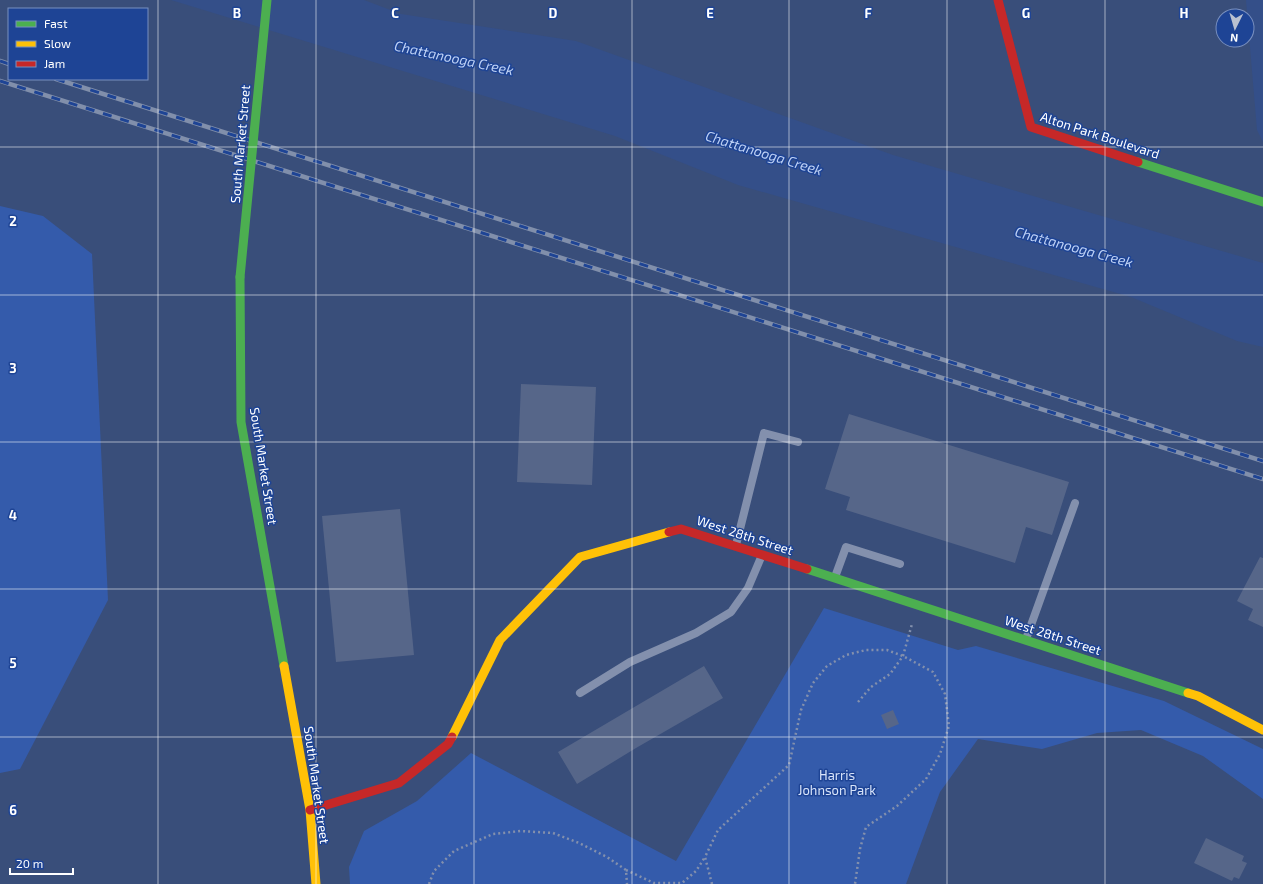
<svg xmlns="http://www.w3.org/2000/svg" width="1263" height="884" viewBox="0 0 1263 884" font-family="'Exo 2',sans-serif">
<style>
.green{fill:#345bab}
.water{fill:#344f89}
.building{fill:#566689}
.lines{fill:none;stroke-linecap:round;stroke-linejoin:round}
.path{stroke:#8390ad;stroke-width:2.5;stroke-dasharray:2 3;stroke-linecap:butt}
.lane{stroke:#8390ad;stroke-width:8}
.fast{stroke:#4caf50;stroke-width:9}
.slow{stroke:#ffc107;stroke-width:9}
.jam{stroke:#c62828;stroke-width:9}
.rail-casing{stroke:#818fab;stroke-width:4.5}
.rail{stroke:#1e4495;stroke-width:3;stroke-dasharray:9;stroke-linecap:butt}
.fast-bridge{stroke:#4caf50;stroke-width:9}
.grid{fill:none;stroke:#fff;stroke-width:1;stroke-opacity:0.55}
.labels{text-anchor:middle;stroke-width:3;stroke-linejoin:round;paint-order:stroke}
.street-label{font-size:13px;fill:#fff;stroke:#1e4495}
.park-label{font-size:13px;fill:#d8e4fa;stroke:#1e4495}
.water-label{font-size:14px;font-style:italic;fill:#bed1f5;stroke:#1e4495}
.grid-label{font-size:13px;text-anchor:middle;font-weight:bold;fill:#fff;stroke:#1e4495;stroke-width:3;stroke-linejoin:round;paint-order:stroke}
</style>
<rect width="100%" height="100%" fill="#394e7a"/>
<!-- green -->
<g class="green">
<polygon points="0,206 43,216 92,254 108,600 20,769 0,773"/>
<polygon points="824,608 958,650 976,646 1164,701 1263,749 1263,799 1203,756 1141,730 1097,733 1042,749 978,739 940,792 906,884 350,884 349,867 364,831 417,801 471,753 676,861"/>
</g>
<!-- water -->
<g class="water">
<polygon points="171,0 364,0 401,14 576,41 893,155 1263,263 1263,347 1237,341 1131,297 738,185 615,136"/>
<polygon points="1246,0 1263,0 1263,142 1257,130"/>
</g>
<!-- building -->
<g class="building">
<polygon points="521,384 596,387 592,485 517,482"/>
<polygon points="849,414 1069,482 1052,535 1026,527 1015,563 846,510 850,497 825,489"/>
<polygon points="400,509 414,655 336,662 322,516"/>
<polygon points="1260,557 1263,558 1263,627 1248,620 1253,609 1237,601"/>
<polygon points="704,666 723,698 636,748 577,784 558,752"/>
<polygon points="893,710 899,724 887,729 881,715"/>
<polygon points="1206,838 1244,856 1242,861 1247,863 1239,879 1234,877 1232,881 1194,863"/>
</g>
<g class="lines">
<!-- path -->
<g class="path">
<polyline points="858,702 871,687 890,674 903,656 912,624"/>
<polyline points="626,870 654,883 682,883 696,871 705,857"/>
<polyline points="429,884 434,871 454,851 493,834 521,831 553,833 579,843 607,857 626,870 627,884"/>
<polyline points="712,884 705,857 718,830 789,765 801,710 813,683 827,666 846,655 866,650 887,650 903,656 933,672 945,694 949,726 940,754 926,779 897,806 866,827 860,849 855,884"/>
</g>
<!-- lane -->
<g class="lane">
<polyline points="736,545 764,433 798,442"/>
<polyline points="835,577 846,547 900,564"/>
<polyline points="1026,639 1075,503"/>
<polyline points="580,693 630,662 696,633 731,612 748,588 762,555"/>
</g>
<!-- fast -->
<g class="fast">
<polyline points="1138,162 1263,202"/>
<polyline points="240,277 241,422 284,666"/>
<polyline points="807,569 1188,693"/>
</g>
<!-- slow -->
<g class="slow">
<polyline points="284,666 310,810 316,884"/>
<polyline points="1188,693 1198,696 1263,730"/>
<polyline points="452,737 500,640 580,557 669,532"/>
</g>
<!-- jam -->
<g class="jam">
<polyline points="998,0 1031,127 1138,162"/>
<polyline points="669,532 681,529 807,569"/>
<polyline points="310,810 399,783 448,744 452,737"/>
</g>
<defs>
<g id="rail">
<polyline points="0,61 9,64"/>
<polyline points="56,79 1263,461"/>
<polyline points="0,81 1263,479"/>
</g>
</defs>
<!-- rail casing -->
<use href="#rail" class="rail-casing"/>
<!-- rail -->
<use href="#rail" class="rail"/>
<!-- fast-bridge -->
<polyline class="fast-bridge" points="240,277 267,0"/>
</g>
<!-- grid -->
<path class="grid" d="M 158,0 L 158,884M 316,0 L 316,884M 474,0 L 474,884M 632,0 L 632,884M 789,0 L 789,884M 947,0 L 947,884M 1105,0 L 1105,884M 0,147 L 1263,147M 0,295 L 1263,295M 0,442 L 1263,442M 0,589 L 1263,589M 0,737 L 1263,737"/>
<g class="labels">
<!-- street labels -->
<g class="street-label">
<text transform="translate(1100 135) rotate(18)" y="5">Alton Park Boulevard</text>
<text transform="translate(240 144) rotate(-85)" y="5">South Market Street</text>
<text transform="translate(264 466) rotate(81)" y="5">South Market Street</text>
<text transform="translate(745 535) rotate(18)" y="5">West 28th Street</text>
<text transform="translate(1053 635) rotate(18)" y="5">West 28th Street</text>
<text transform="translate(317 785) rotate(82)" y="5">South Market Street</text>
</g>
<!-- park labels -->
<g class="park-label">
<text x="837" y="780">Harris<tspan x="837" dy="15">Johnson Park</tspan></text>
</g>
<!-- water labels -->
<g class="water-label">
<text transform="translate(454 58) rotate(12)" y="5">Chattanooga Creek</text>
<text transform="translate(764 153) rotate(17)" y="5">Chattanooga Creek</text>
<text transform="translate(1074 247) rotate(15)" y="5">Chattanooga Creek</text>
</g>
</g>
<g class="grid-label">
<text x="237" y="18">B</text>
<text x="395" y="18">C</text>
<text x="553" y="18">D</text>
<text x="710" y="18">E</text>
<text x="868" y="18">F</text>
<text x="1026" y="18">G</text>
<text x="1184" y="18">H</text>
<text x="13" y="226">2</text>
<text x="13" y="373">3</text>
<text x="13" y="520">4</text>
<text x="13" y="668">5</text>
<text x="13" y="815">6</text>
</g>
<!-- legend -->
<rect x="8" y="8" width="140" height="72" fill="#1e4495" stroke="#788fbf"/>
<rect x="16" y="21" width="20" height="6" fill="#4caf50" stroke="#788fbf"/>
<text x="44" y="28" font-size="12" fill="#ffffff">Fast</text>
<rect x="16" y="41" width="20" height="6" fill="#ffc107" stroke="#788fbf"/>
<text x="44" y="48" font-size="12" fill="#ffffff">Slow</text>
<rect x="16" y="61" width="20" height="6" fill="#c62828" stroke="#788fbf"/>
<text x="44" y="68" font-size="12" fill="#ffffff">Jam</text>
<!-- north arrow -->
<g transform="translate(1235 28) rotate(185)"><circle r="19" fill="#1e4495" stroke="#788fbf"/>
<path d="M0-3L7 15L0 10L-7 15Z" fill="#bac1d0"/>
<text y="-6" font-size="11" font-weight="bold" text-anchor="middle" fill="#ffffff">N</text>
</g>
<!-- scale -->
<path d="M10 868v6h63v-6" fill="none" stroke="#ffffff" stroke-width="2"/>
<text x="16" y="868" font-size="12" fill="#ffffff" stroke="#1e4495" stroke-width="3" paint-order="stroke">20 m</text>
</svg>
